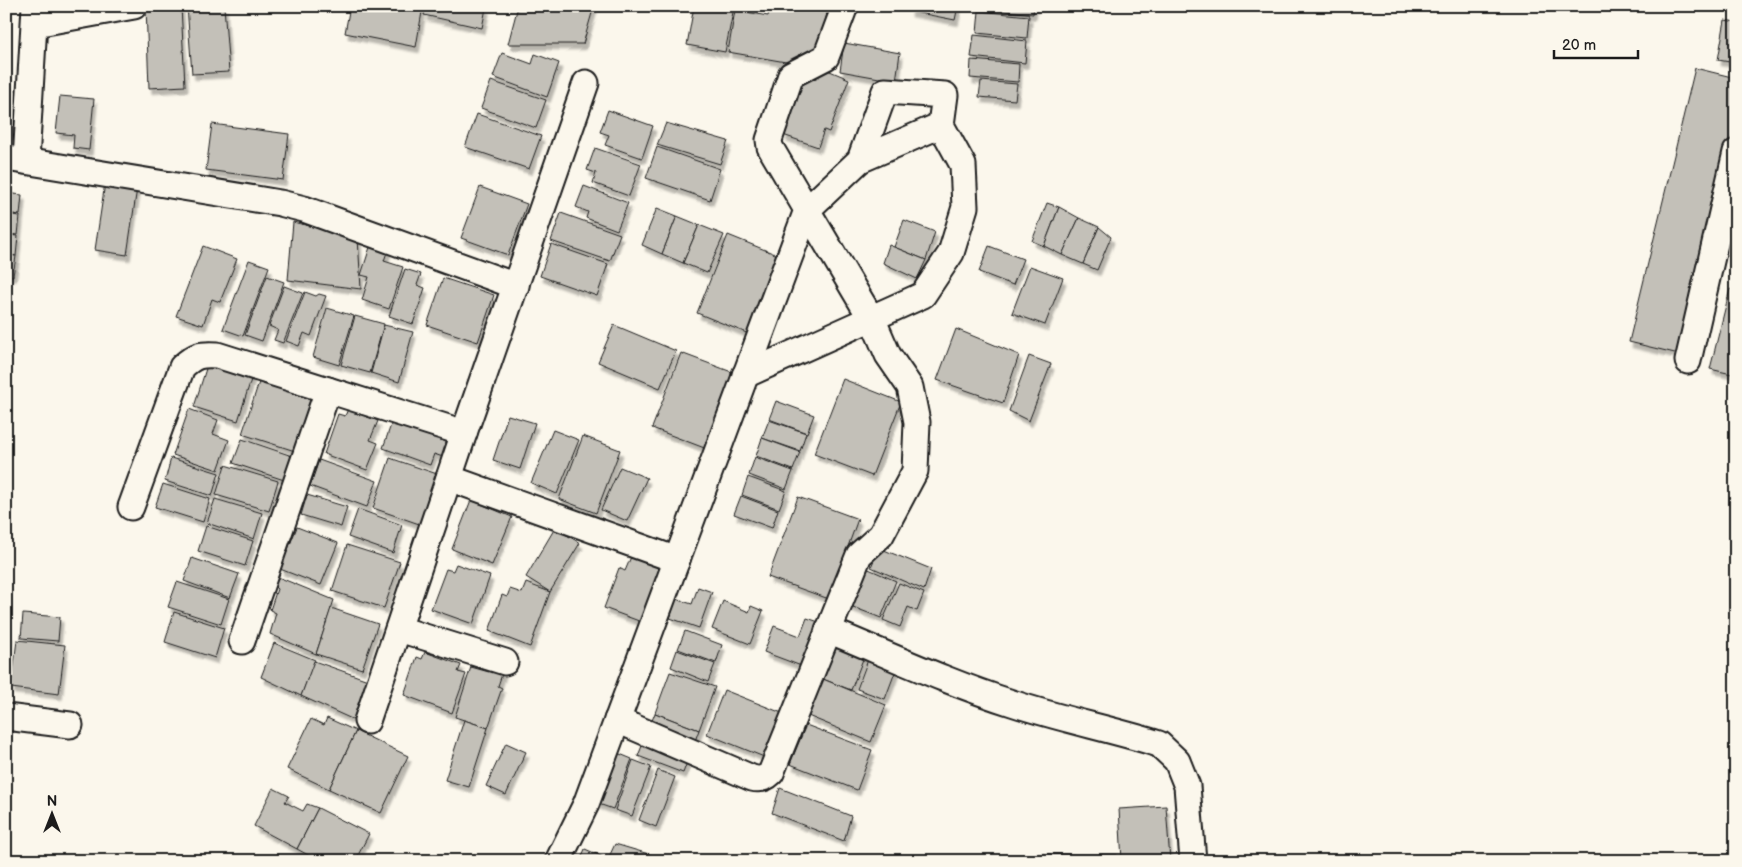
<svg xmlns="http://www.w3.org/2000/svg" width="1742" height="867" viewBox="0 0 1742 867" font-family="'Balsamiq Sans',sans-serif">
<style>
.building{fill:#c3c0b8;stroke:#1c1c1c;filter:url(#shadow)}
.lines{fill:none;stroke-linecap:round;stroke-linejoin:round}
.minor-casing{stroke:#1c1c1c;stroke-width:29}
.minor{stroke:#fbf7ec;stroke-width:25}
</style>
<defs>
<filter id="shadow"><feDropShadow dx="3" dy="5.5" stdDeviation="1" flood-color="#0004"/></filter>
</defs>
<rect width="100%" height="100%" fill="#fbf7ec"/>
<filter id="ink" filterUnits="userSpaceOnUse"><feTurbulence type="fractalNoise" baseFrequency=".02" numOctaves="2"/><feDisplacementMap in="SourceGraphic" scale="10" xChannelSelector="R" yChannelSelector="G"/><feConvolveMatrix kernelMatrix="1 2 1 2 8 2 1 2 1" color-interpolation-filters="sRGB"/></filter>
<g filter="url(#ink)">
<!-- building -->
<g class="building">
<polygon points="152,6 181,6 185,86 149,88 146,7"/>
<polygon points="187,6 224,6 229,72 192,74"/>
<polygon points="350,6 423,6 416,47 345,33"/>
<polygon points="426,6 478,6 486,8 482,28 424,15"/>
<polygon points="518,6 594,6 583,44 508,44"/>
<polygon points="694,6 734,7 725,52 687,45"/>
<polygon points="770,6 828,6 819,61 809,66 728,52 735,10 768,16"/>
<polygon points="910,6 958,6 955,20 909,11"/>
<polygon points="981,6 1034,6 1033,14 981,8"/>
<polygon points="979,11 1029,16 1027,38 977,33"/>
<polygon points="1725,20 1736,22 1736,63 1718,60"/>
<polygon points="974,35 1027,41 1025,63 971,57"/>
<polygon points="844,43 900,53 896,81 840,71"/>
<polygon points="502,53 532,64 535,54 559,63 547,97 493,77"/>
<polygon points="971,60 1019,64 1018,82 970,78"/>
<polygon points="813,64 849,79 829,132 824,130 818,147 783,135 807,68"/>
<polygon points="1695,68 1736,78 1736,122 1679,354 1629,342"/>
<polygon points="491,81 546,100 536,128 481,108"/>
<polygon points="981,81 1017,84 1015,100 979,97"/>
<polygon points="6,90 17,91 12,140 6,139"/>
<polygon points="60,96 94,99 89,150 73,148 74,135 56,133"/>
<polygon points="608,110 653,126 642,158 605,145 609,135 600,132"/>
<polygon points="477,114 541,136 529,169 465,147"/>
<polygon points="666,123 728,141 720,164 657,145"/>
<polygon points="212,124 289,134 283,180 206,170"/>
<polygon points="657,147 720,169 710,200 646,178"/>
<polygon points="595,148 641,164 629,196 593,183 596,173 587,170"/>
<polygon points="105,183 137,188 127,255 95,250"/>
<polygon points="584,186 628,203 617,230 586,218 588,212 576,207"/>
<polygon points="480,187 527,204 508,255 461,238"/>
<polygon points="6,193 22,195 20,215 6,213"/>
<polygon points="1047,203 1059,207 1044,246 1032,241"/>
<polygon points="1059,207 1079,218 1062,255 1044,246"/>
<polygon points="657,208 677,216 662,254 642,245"/>
<polygon points="561,213 620,234 610,261 551,241"/>
<polygon points="6,214 20,216 18,235 6,234"/>
<polygon points="677,216 699,225 683,263 662,254"/>
<polygon points="1079,218 1099,227 1083,264 1062,255"/>
<polygon points="904,220 935,232 926,260 894,247"/>
<polygon points="293,222 358,238 361,289 288,280"/>
<polygon points="699,225 724,235 707,273 683,263"/>
<polygon points="1099,227 1111,237 1097,270 1083,264"/>
<polygon points="6,235 18,236 16,256 6,255"/>
<polygon points="728,235 785,258 754,336 697,313"/>
<polygon points="371,244 388,249 384,261 403,267 389,309 362,300 369,277 361,275"/>
<polygon points="551,244 608,264 597,296 540,276"/>
<polygon points="889,245 926,260 917,279 883,263"/>
<polygon points="203,246 237,259 220,302 212,299 203,325 176,316"/>
<polygon points="989,246 1023,259 1013,285 979,272"/>
<polygon points="6,255 16,256 13,276 6,275"/>
<polygon points="249,260 269,267 243,336 223,329"/>
<polygon points="1030,266 1063,278 1045,325 1012,313"/>
<polygon points="405,269 421,274 417,285 425,288 413,324 389,316"/>
<polygon points="267,276 284,282 262,341 245,335"/>
<polygon points="443,278 494,295 478,342 427,325"/>
<polygon points="284,286 303,293 283,343 274,340 278,330 269,326"/>
<polygon points="1730,289 1736,291 1736,375 1710,369"/>
<polygon points="305,292 316,296 319,294 326,296 311,336 304,333 299,346 286,341"/>
<polygon points="327,308 354,316 339,365 313,357"/>
<polygon points="355,316 384,324 370,373 341,365"/>
<polygon points="384,325 413,332 399,382 371,373"/>
<polygon points="614,325 676,351 660,388 598,362"/>
<polygon points="956,329 1019,355 1003,403 937,380"/>
<polygon points="681,353 737,374 707,449 652,428"/>
<polygon points="1029,356 1051,364 1029,421 1009,411"/>
<polygon points="209,359 253,373 238,421 194,407"/>
<polygon points="260,379 313,396 295,451 242,434"/>
<polygon points="843,379 901,402 872,476 814,454"/>
<polygon points="776,401 814,415 807,433 769,419"/>
<polygon points="189,409 218,420 213,434 229,440 218,470 173,455"/>
<polygon points="348,409 378,421 370,440 378,443 367,470 324,454 338,414 345,416"/>
<polygon points="508,415 535,423 520,469 493,460"/>
<polygon points="394,416 451,436 443,457 434,454 430,465 383,448"/>
<polygon points="769,420 806,433 800,451 762,438"/>
<polygon points="553,430 579,440 557,494 531,483"/>
<polygon points="583,436 620,450 596,513 559,499"/>
<polygon points="762,438 800,452 793,470 756,456"/>
<polygon points="242,439 292,456 284,480 233,463"/>
<polygon points="755,457 793,471 786,489 749,475"/>
<polygon points="171,458 219,473 212,496 165,481"/>
<polygon points="390,458 443,476 425,526 373,508"/>
<polygon points="319,460 377,481 367,507 310,486"/>
<polygon points="225,465 278,481 269,511 216,495"/>
<polygon points="620,467 647,478 627,521 601,510"/>
<polygon points="748,477 786,491 779,509 742,495"/>
<polygon points="163,484 210,499 203,522 155,507"/>
<polygon points="307,495 347,507 341,527 301,515"/>
<polygon points="741,496 778,510 772,528 734,514"/>
<polygon points="798,497 858,519 829,599 768,577"/>
<polygon points="215,499 262,513 254,539 207,523"/>
<polygon points="471,500 512,517 492,565 452,549"/>
<polygon points="358,509 402,525 393,553 348,537"/>
<polygon points="206,526 253,541 245,566 198,551"/>
<polygon points="297,527 338,543 321,585 280,569"/>
<polygon points="555,528 580,543 550,592 526,577"/>
<polygon points="347,545 400,562 384,608 332,591"/>
<polygon points="879,548 931,569 924,590 871,567"/>
<polygon points="633,552 670,566 647,624 604,608 619,568 625,571"/>
<polygon points="192,558 239,574 230,598 184,581"/>
<polygon points="456,564 490,576 473,624 431,609 446,569 453,571"/>
<polygon points="864,567 896,581 881,618 848,605"/>
<polygon points="278,577 334,600 316,654 270,634 276,613 270,610 277,589 275,587"/>
<polygon points="177,582 229,599 221,624 168,607"/>
<polygon points="526,583 550,592 530,647 489,631 502,595 507,597 510,589 522,593"/>
<polygon points="899,583 924,593 917,611 908,607 900,627 883,620"/>
<polygon points="698,587 712,592 699,628 670,618 676,599 692,604"/>
<polygon points="723,601 749,612 751,606 763,611 750,644 712,629"/>
<polygon points="331,608 378,624 362,669 316,654"/>
<polygon points="174,612 224,628 215,658 165,642"/>
<polygon points="23,614 60,617 58,641 21,638"/>
<polygon points="807,618 822,623 804,667 764,652 774,626 800,636"/>
<polygon points="841,630 870,641 851,690 823,679"/>
<polygon points="685,631 722,645 716,663 678,649"/>
<polygon points="6,633 10,634 6,662"/>
<polygon points="17,640 65,645 59,694 11,688"/>
<polygon points="875,641 903,651 885,699 857,689"/>
<polygon points="274,643 315,660 301,696 261,677"/>
<polygon points="677,650 715,664 708,682 671,667"/>
<polygon points="425,652 461,665 458,672 466,674 452,713 404,695 417,657 422,659"/>
<polygon points="314,661 368,680 354,720 301,696"/>
<polygon points="492,663 504,668 498,686 502,688 488,728 455,717 471,667 489,672"/>
<polygon points="670,672 715,687 699,730 655,713"/>
<polygon points="823,679 886,705 871,742 808,716"/>
<polygon points="724,690 787,715 769,759 707,734"/>
<polygon points="655,713 699,730 683,773 638,756"/>
<polygon points="327,718 356,731 329,789 287,769 311,719 324,725"/>
<polygon points="464,720 488,728 469,787 445,780"/>
<polygon points="806,725 872,750 857,790 790,764"/>
<polygon points="356,731 408,756 381,813 329,789"/>
<polygon points="506,743 526,752 506,795 486,786"/>
<polygon points="615,752 632,759 613,809 596,803"/>
<polygon points="633,760 651,767 632,816 615,810"/>
<polygon points="658,770 675,777 656,827 639,820"/>
<polygon points="273,788 289,796 285,802 303,811 307,804 318,808 297,849 254,826"/>
<polygon points="780,788 851,816 844,841 772,813"/>
<polygon points="1166,806 1170,861 1122,861 1119,809"/>
<polygon points="318,808 369,834 355,861 319,861 297,849"/>
<polygon points="615,844 652,855 651,861 580,861 585,849 608,859"/>
<polygon points="1038,854 1117,855 1117,861 1038,861"/>
</g>
<g class="lines">
<defs>
<g id="minor">
<polyline points="35,24 134,6"/>
<polyline points="6,158 280,203 304,209 516,286"/>
<polyline points="26,161 35,6"/>
<polyline points="1688,361 1736,152"/>
<polyline points="745,375 923,295 951,253 965,207 963,165 941,125"/>
<polyline points="449,478 677,560"/>
<path d="M 131,507 L 182,367 C 195,355 200,354 217,355 L 464,433"/>
<polyline points="399,629 505,662"/>
<path d="M 828,630 C 889,655 949,683 1012,703 C 1060,719 1111,729 1159,744 L 1177,761 L 1187,786 L 1193,861"/>
<polyline points="242,641 328,390"/>
<polyline points="6,717 70,725"/>
<path d="M 617,720 L 752,778 C 760,780 765,779 771,773 L 859,555 L 881,535 L 915,471 L 917,422 L 910,387 L 888,355 L 875,325 L 807,210 L 860,160 L 885,91 L 945,95 L 941,125 L 860,160"/>
<polyline points="367,721 464,433 586,83"/>
<polyline points="558,861 586,804 807,210 770,147 769,140 791,75 826,57 845,6"/>
</g>
</defs>
<!-- minor casing -->
<use href="#minor" class="minor-casing"/>
<!-- minor -->
<use href="#minor" class="minor"/>
</g>
</g>
<!-- margin -->
<rect width="1742" height="867" fill="none" stroke="#fbf7ec" stroke-width="25"/>
<rect x="12" y="12" width="1717" height="842" fill="none" stroke="#1c1c1c" stroke-width="2" filter="url(#ink)"/>
<!-- north arrow -->
<g transform="translate(52 814)" stroke="#fbf7ec" stroke-width="4" paint-order="stroke">
<path d="M0-4L9 19L0 12L-9 19Z" fill="#1c1c1c"/>
<text y="-8" font-size="14" font-weight="bold" text-anchor="middle" fill="#1c1c1c">N</text>
</g>
<!-- scale -->
<path d="M1554 50v8h84v-8" fill="none" stroke="#1c1c1c" stroke-width="2.5"/>
<text x="1562" y="50" font-size="15" fill="#1c1c1c" stroke="#fbf7ec" stroke-width="4" paint-order="stroke">20 m</text>
</svg>
